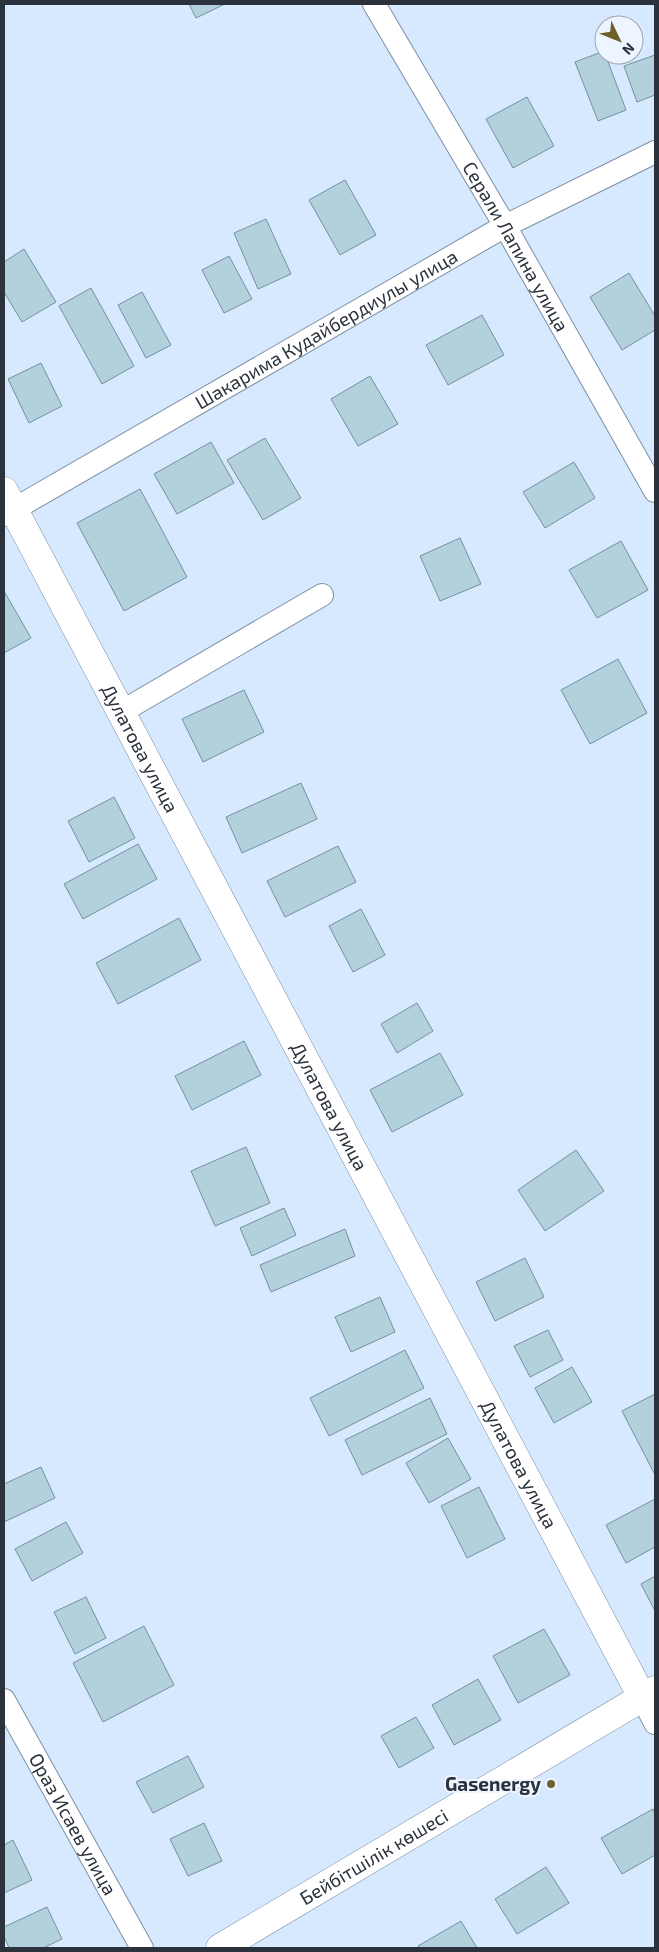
<svg xmlns="http://www.w3.org/2000/svg" width="659" height="1952" viewBox="0 0 659 1952" font-family="'Exo 2',sans-serif">
<style>
.building{fill:#b2d1dc;stroke:#74919c}
.lines{fill:none;stroke-linecap:round;stroke-linejoin:round}
.minor-casing{stroke:#7e8fa3;stroke-width:24}
.tertiary-casing{stroke:#7e8fa3;stroke-width:29}
.minor{stroke:#fff;stroke-width:22}
.tertiary{stroke:#fff;stroke-width:28}
.poi-dot{fill:#6c602d;stroke:#edf5fe;stroke-width:2}
.labels{text-anchor:middle;stroke-width:4;stroke-linejoin:round;paint-order:stroke}
.street-label{font-size:19px;fill:#2b323b;stroke:#edf5fe}
.poi-label{font-size:19px;font-weight:bold;fill:#2b323b;stroke:#edf5fe;text-anchor:end}
</style>
<rect width="100%" height="100%" fill="#d6e9ff"/>
<!-- building -->
<g class="building">
<polygon points="189,4 225,4 196,18"/>
<polygon points="604,51 626,110 598,121 575,62"/>
<polygon points="655,55 655,95 637,102 624,66"/>
<polygon points="527,97 554,146 513,168 486,119"/>
<polygon points="345,180 376,235 340,255 309,200"/>
<polygon points="266,219 291,274 258,289 234,233"/>
<polygon points="24,249 56,302 22,322 4,292 4,262"/>
<polygon points="229,256 252,299 224,313 202,270"/>
<polygon points="629,273 655,316 655,330 622,350 590,297"/>
<polygon points="91,288 134,366 102,384 59,306"/>
<polygon points="142,292 171,345 146,358 118,305"/>
<polygon points="482,315 504,355 448,385 426,345"/>
<polygon points="41,363 62,406 29,423 8,379"/>
<polygon points="370,376 398,424 358,446 331,399"/>
<polygon points="265,438 301,498 263,520 227,460"/>
<polygon points="211,442 234,483 177,514 154,474"/>
<polygon points="574,462 595,498 545,528 523,492"/>
<polygon points="140,489 187,577 124,611 77,523"/>
<polygon points="460,538 481,584 440,601 420,556"/>
<polygon points="621,541 648,590 597,618 569,570"/>
<polygon points="4,591 31,638 4,653"/>
<polygon points="618,659 647,713 590,744 561,690"/>
<polygon points="244,690 264,732 203,762 182,719"/>
<polygon points="301,783 317,819 242,853 226,817"/>
<polygon points="114,797 135,838 89,862 68,821"/>
<polygon points="138,844 157,879 83,919 64,884"/>
<polygon points="338,846 356,882 285,917 267,881"/>
<polygon points="361,909 385,955 353,972 329,926"/>
<polygon points="179,918 201,960 118,1004 96,963"/>
<polygon points="417,1003 433,1031 397,1053 381,1024"/>
<polygon points="244,1041 261,1075 192,1110 175,1076"/>
<polygon points="440,1053 463,1095 392,1132 370,1090"/>
<polygon points="246,1147 270,1203 215,1226 191,1171"/>
<polygon points="576,1150 604,1191 545,1231 518,1190"/>
<polygon points="284,1208 296,1235 252,1256 240,1228"/>
<polygon points="345,1229 355,1256 271,1292 260,1265"/>
<polygon points="525,1258 544,1297 495,1321 476,1282"/>
<polygon points="380,1297 395,1332 351,1352 335,1317"/>
<polygon points="548,1330 563,1360 530,1377 514,1346"/>
<polygon points="405,1350 424,1388 329,1436 310,1398"/>
<polygon points="572,1367 592,1402 554,1423 535,1388"/>
<polygon points="655,1394 655,1472 654,1473 622,1411"/>
<polygon points="430,1398 447,1434 362,1475 345,1440"/>
<polygon points="448,1438 471,1479 429,1503 406,1463"/>
<polygon points="41,1467 55,1498 4,1522 4,1484"/>
<polygon points="479,1487 505,1539 467,1558 441,1506"/>
<polygon points="655,1499 655,1547 626,1563 606,1525"/>
<polygon points="66,1522 83,1553 32,1581 15,1549"/>
<polygon points="655,1576 655,1611 641,1584"/>
<polygon points="86,1597 106,1638 75,1654 54,1612"/>
<polygon points="144,1626 174,1685 103,1722 73,1663"/>
<polygon points="544,1629 570,1675 518,1703 493,1656"/>
<polygon points="478,1679 501,1720 454,1745 432,1705"/>
<polygon points="416,1717 434,1748 399,1768 381,1736"/>
<polygon points="188,1756 204,1787 153,1813 136,1782"/>
<polygon points="653,1809 655,1814 655,1855 622,1874 601,1838"/>
<polygon points="204,1823 222,1861 188,1876 170,1839"/>
<polygon points="13,1840 32,1880 4,1893 4,1845"/>
<polygon points="546,1867 569,1903 517,1934 495,1899"/>
<polygon points="47,1907 62,1939 43,1948 9,1948 4,1936 4,1927"/>
<polygon points="461,1921 477,1948 420,1948 418,1946"/>
</g>
<g class="lines">
<defs>
<g id="minor">
<path id="s1" d="M 374,4 L 505,226 L 655,491"/>
<path id="s2" d="M 4,515 L 505,226 L 655,152"/>
<polyline points="121,712 322,595"/>
<polyline points="642,1697 655,1723"/>
<path id="s3" d="M 4,1700 L 142,1948"/>
</g>
<g id="tertiary">
<path id="s4" d="M 4,491 L 642,1697"/>
<path id="s5" d="M 220,1948 L 655,1690"/>
</g>
</defs>
<!-- minor casing -->
<use href="#minor" class="minor-casing"/>
<!-- tertiary casing -->
<use href="#tertiary" class="tertiary-casing"/>
<!-- minor -->
<use href="#minor" class="minor"/>
<!-- tertiary -->
<use href="#tertiary" class="tertiary"/>
</g>
<!-- markers -->
<circle class="poi-dot" cx="551" cy="1784" r="5"/>
<g class="labels">
<!-- street labels -->
<g class="street-label">
<text dy="7" stroke="none"><textPath href="#s1" startOffset="281">Серали Лапина улица</textPath></text>
<text dy="7" stroke="none"><textPath href="#s2" startOffset="372">Шакарима Кудайбердиулы улица</textPath></text>
<text dy="7" stroke="none"><textPath href="#s4" startOffset="291">Дулатова улица</textPath></text>
<text dy="7" stroke="none"><textPath href="#s4" startOffset="696">Дулатова улица</textPath></text>
<text dy="7" stroke="none"><textPath href="#s4" startOffset="1101">Дулатова улица</textPath></text>
<text dy="7" stroke="none"><textPath href="#s3" startOffset="142">Ораз Исаев улица</textPath></text>
<text dy="7" stroke="none"><textPath href="#s5" startOffset="179">Бейбітшілік көшесі</textPath></text>
</g>
<!-- poi labels -->
<g class="poi-label">
<text x="541" y="1791">Gasenergy</text>
</g>
</g>
<!-- border -->
<rect width="659" height="1952" fill="none" stroke="#2b323b" stroke-width="10"/>
<!-- north arrow -->
<g transform="translate(619 40) rotate(133)"><circle r="24" fill="#edf5fe" stroke="#9fa7b0"/>
<path d="M0-4L9 19L0 12L-9 19Z" fill="#6c602d"/>
<text y="-8" font-size="14" font-weight="bold" text-anchor="middle" fill="#2b323b">N</text>
</g>
</svg>
